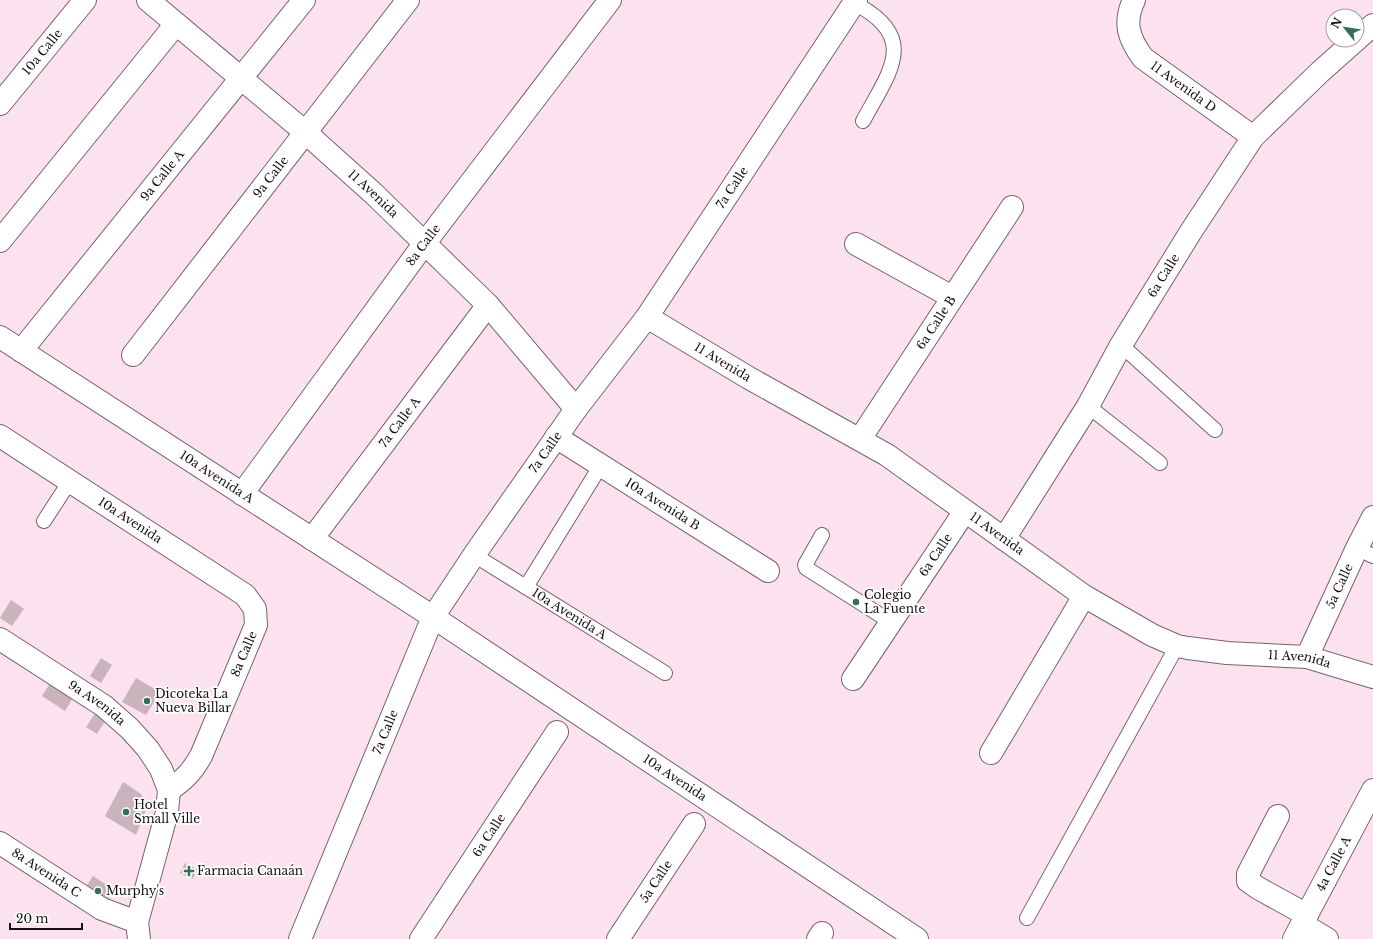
<svg xmlns="http://www.w3.org/2000/svg" width="1373" height="939" viewBox="0 0 1373 939" font-family="'Libre Baskerville',serif">
<style>
.building{fill:#cbb3be}
.lines{fill:none;stroke-linecap:round;stroke-linejoin:round}
.service-casing{stroke:#78626d;stroke-width:16}
.minor-casing{stroke:#78626d;stroke-width:24}
.tertiary-casing{stroke:#78626d;stroke-width:24}
.service{stroke:#fff;stroke-width:14}
.minor{stroke:#fff;stroke-width:22}
.tertiary{stroke:#fff;stroke-width:22}
.poi-dot{fill:#336f5a;stroke:#fff;stroke-width:1.5}
.labels{text-anchor:middle;stroke-width:3.5;stroke-linejoin:round;paint-order:stroke}
.street-label{font-size:12px;fill:#160e12;stroke:#fff}
.poi-label{font-size:12px;fill:#160e12;stroke:#fff;text-anchor:start}
</style>
<rect width="100%" height="100%" fill="#fce2ee"/>
<!-- building -->
<g class="building">
<polygon points="11,600 24,609 12,626 0,618"/>
<polygon points="101,658 112,665 101,683 90,676"/>
<polygon points="54,677 77,691 65,711 42,696"/>
<polygon points="136,678 160,692 146,715 122,702"/>
<polygon points="100,706 110,713 97,734 86,727"/>
<polygon points="123,782 140,793 145,800 147,807 136,835 105,816"/>
<polygon points="185,863 197,869 193,879 180,873"/>
<polygon points="93,876 113,889 107,903 82,893"/>
</g>
<g class="lines">
<defs>
<g id="service">
<path d="M 854,3 C 920,37 890,71 863,121"/>
<polyline points="1121,345 1215,430"/>
<polyline points="1088,406 1160,463"/>
<polyline points="44,521 70,481"/>
<polyline points="822,535 805,565 806,568 891,622"/>
<polyline points="1357,548 1373,556"/>
<path id="s1" d="M 474,555 L 665,673"/>
<polyline points="526,587 601,465"/>
<polyline points="1027,918 1177,646"/>
</g>
<g id="minor">
<path id="s2" d="M 148,0 L 305,132 L 374,194 L 488,305 L 576,409"/>
<path id="s3" d="M 1134,0 C 1123,23 1129,39 1143,58 L 1253,137"/>
<polyline points="1357,39 1373,25"/>
<path id="s4" d="M 0,104 L 85,0"/>
<polyline points="0,241 176,24"/>
<polyline points="856,244 952,297"/>
<path id="s5" d="M 647,317 L 749,378 L 887,455 L 1084,596 L 1152,635 L 1177,646 L 1188,648 L 1227,653 L 1307,657 L 1373,677"/>
<path id="s6" d="M 0,337 L 433,617 L 917,939"/>
<path id="s7" d="M 21,351 L 304,0"/>
<path id="s8" d="M 133,355 L 408,0"/>
<path id="s9" d="M 0,436 L 245,595 L 255,609 L 256,625 L 201,756 C 192,772 184,780 169,790"/>
<path id="s10" d="M 556,437 L 768,571"/>
<path id="s11" d="M 860,439 L 1012,207"/>
<path id="s12" d="M 242,494 L 424,244 L 610,0"/>
<path id="s13" d="M 312,539 L 488,305"/>
<path id="s14" d="M 1004,539 L 1088,406 L 1121,345 L 1190,233 L 1253,137 L 1320,72 L 1356,40"/>
<path id="s15" d="M 1307,657 L 1357,548 L 1373,517"/>
<path id="s16" d="M 853,679 L 965,511"/>
<polyline points="991,753 1084,596"/>
<polyline points="1278,816 1248,874 1248,881 1258,888 1307,915"/>
<path id="s17" d="M 0,843 L 102,909 L 137,922"/>
<polyline points="1302,924 1327,939"/>
<path id="s18" d="M 300,939 L 433,617 L 474,555 L 576,409 L 647,317 L 856,0"/>
<path id="s19" d="M 421,939 L 557,732"/>
<path id="s20" d="M 618,939 L 694,824"/>
<polyline points="818,939 822,933"/>
<path id="s21" d="M 1294,939 L 1373,790"/>
</g>
<g id="tertiary">
<path id="s22" d="M 0,639 L 104,706 L 130,729 L 148,749 L 161,769 L 169,790 L 167,812 L 137,922 L 139,939"/>
</g>
</defs>
<!-- service casing -->
<use href="#service" class="service-casing"/>
<!-- minor casing -->
<use href="#minor" class="minor-casing"/>
<!-- tertiary casing -->
<use href="#tertiary" class="tertiary-casing"/>
<!-- service -->
<use href="#service" class="service"/>
<!-- minor -->
<use href="#minor" class="minor"/>
<!-- tertiary -->
<use href="#tertiary" class="tertiary"/>
</g>
<!-- markers -->
<g class="poi-dot">
<circle cx="856" cy="602" r="4"/>
<circle cx="147" cy="701" r="4"/>
<circle cx="126" cy="812" r="4"/>
<path d="M187 865h4v4h4v4h-4v4h-4v-4h-4v-4h4z"/>
<circle cx="98" cy="891" r="4"/>
</g>
<g class="labels">
<!-- street labels -->
<g class="street-label">
<text dy="4" stroke="none"><textPath href="#s4" startOffset="67">10a Calle</textPath></text>
<text dy="4" stroke="none"><textPath href="#s3" startOffset="112">11 Avenida D</textPath></text>
<text dy="4" stroke="none"><textPath href="#s7" startOffset="225">9a Calle A</textPath></text>
<text dy="4" stroke="none"><textPath href="#s8" startOffset="225">9a Calle</textPath></text>
<text dy="4" stroke="none"><textPath href="#s18" startOffset="872">7a Calle</textPath></text>
<text dy="4" stroke="none"><textPath href="#s2" startOffset="297">11 Avenida</textPath></text>
<text dy="4" stroke="none"><textPath href="#s12" startOffset="308">8a Calle</textPath></text>
<text dy="4" stroke="none"><textPath href="#s14" startOffset="308">6a Calle</textPath></text>
<text dy="4" stroke="none"><textPath href="#s11" startOffset="139">6a Calle B</textPath></text>
<text dy="4" stroke="none"><textPath href="#s5" startOffset="88">11 Avenida</textPath></text>
<text dy="4" stroke="none"><textPath href="#s13" startOffset="146">7a Calle A</textPath></text>
<text dy="4" stroke="none"><textPath href="#s18" startOffset="548">7a Calle</textPath></text>
<text dy="4" stroke="none"><textPath href="#s6" startOffset="258">10a Avenida A</textPath></text>
<text dy="4" stroke="none"><textPath href="#s10" startOffset="126">10a Avenida B</textPath></text>
<text dy="4" stroke="none"><textPath href="#s9" startOffset="155">10a Avenida</textPath></text>
<text dy="4" stroke="none"><textPath href="#s5" startOffset="412">11 Avenida</textPath></text>
<text dy="4" stroke="none"><textPath href="#s16" startOffset="149">6a Calle</textPath></text>
<text dy="4" stroke="none"><textPath href="#s15" startOffset="78">5a Calle</textPath></text>
<text dy="4" stroke="none"><textPath href="#s1" startOffset="112">10a Avenida A</textPath></text>
<text transform="translate(244 654) rotate(-67)" y="4">8a Calle</text>
<text dy="4" stroke="none"><textPath href="#s5" startOffset="748">11 Avenida</textPath></text>
<text dy="4" stroke="none"><textPath href="#s22" startOffset="116">9a Avenida</textPath></text>
<text dy="4" stroke="none"><textPath href="#s18" startOffset="224">7a Calle</textPath></text>
<text dy="4" stroke="none"><textPath href="#s6" startOffset="806">10a Avenida</textPath></text>
<text dy="4" stroke="none"><textPath href="#s19" startOffset="124">6a Calle</textPath></text>
<text dy="4" stroke="none"><textPath href="#s21" startOffset="85">4a Calle A</textPath></text>
<text dy="4" stroke="none"><textPath href="#s17" startOffset="55">8a Avenida C</textPath></text>
<text dy="4" stroke="none"><textPath href="#s20" startOffset="69">5a Calle</textPath></text>
</g>
<!-- poi labels -->
<g class="poi-label">
<text x="864" y="599">Colegio<tspan x="864" dy="14">La Fuente</tspan></text>
<text x="155" y="698">Dicoteka La<tspan x="155" dy="14">Nueva Billar</tspan></text>
<text x="134" y="809">Hotel<tspan x="134" dy="14">Small Ville</tspan></text>
<text x="197" y="875">Farmacia Canaán</text>
<text x="106" y="895">Murphy's</text>
</g>
</g>
<!-- north arrow -->
<g transform="translate(1345 28) rotate(300)"><circle r="19" fill="#ffffff" stroke="#a29fa0"/>
<path d="M0-3L7 15L0 10L-7 15Z" fill="#336f5a"/>
<text y="-6" font-size="11" font-weight="bold" text-anchor="middle" fill="#160e12">N</text>
</g>
<!-- scale -->
<path d="M10 923v6h72v-6" fill="none" stroke="#160e12" stroke-width="2"/>
<text x="16" y="923" font-size="12" fill="#160e12" stroke="#ffffff" stroke-width="3" paint-order="stroke">20 m</text>
</svg>
